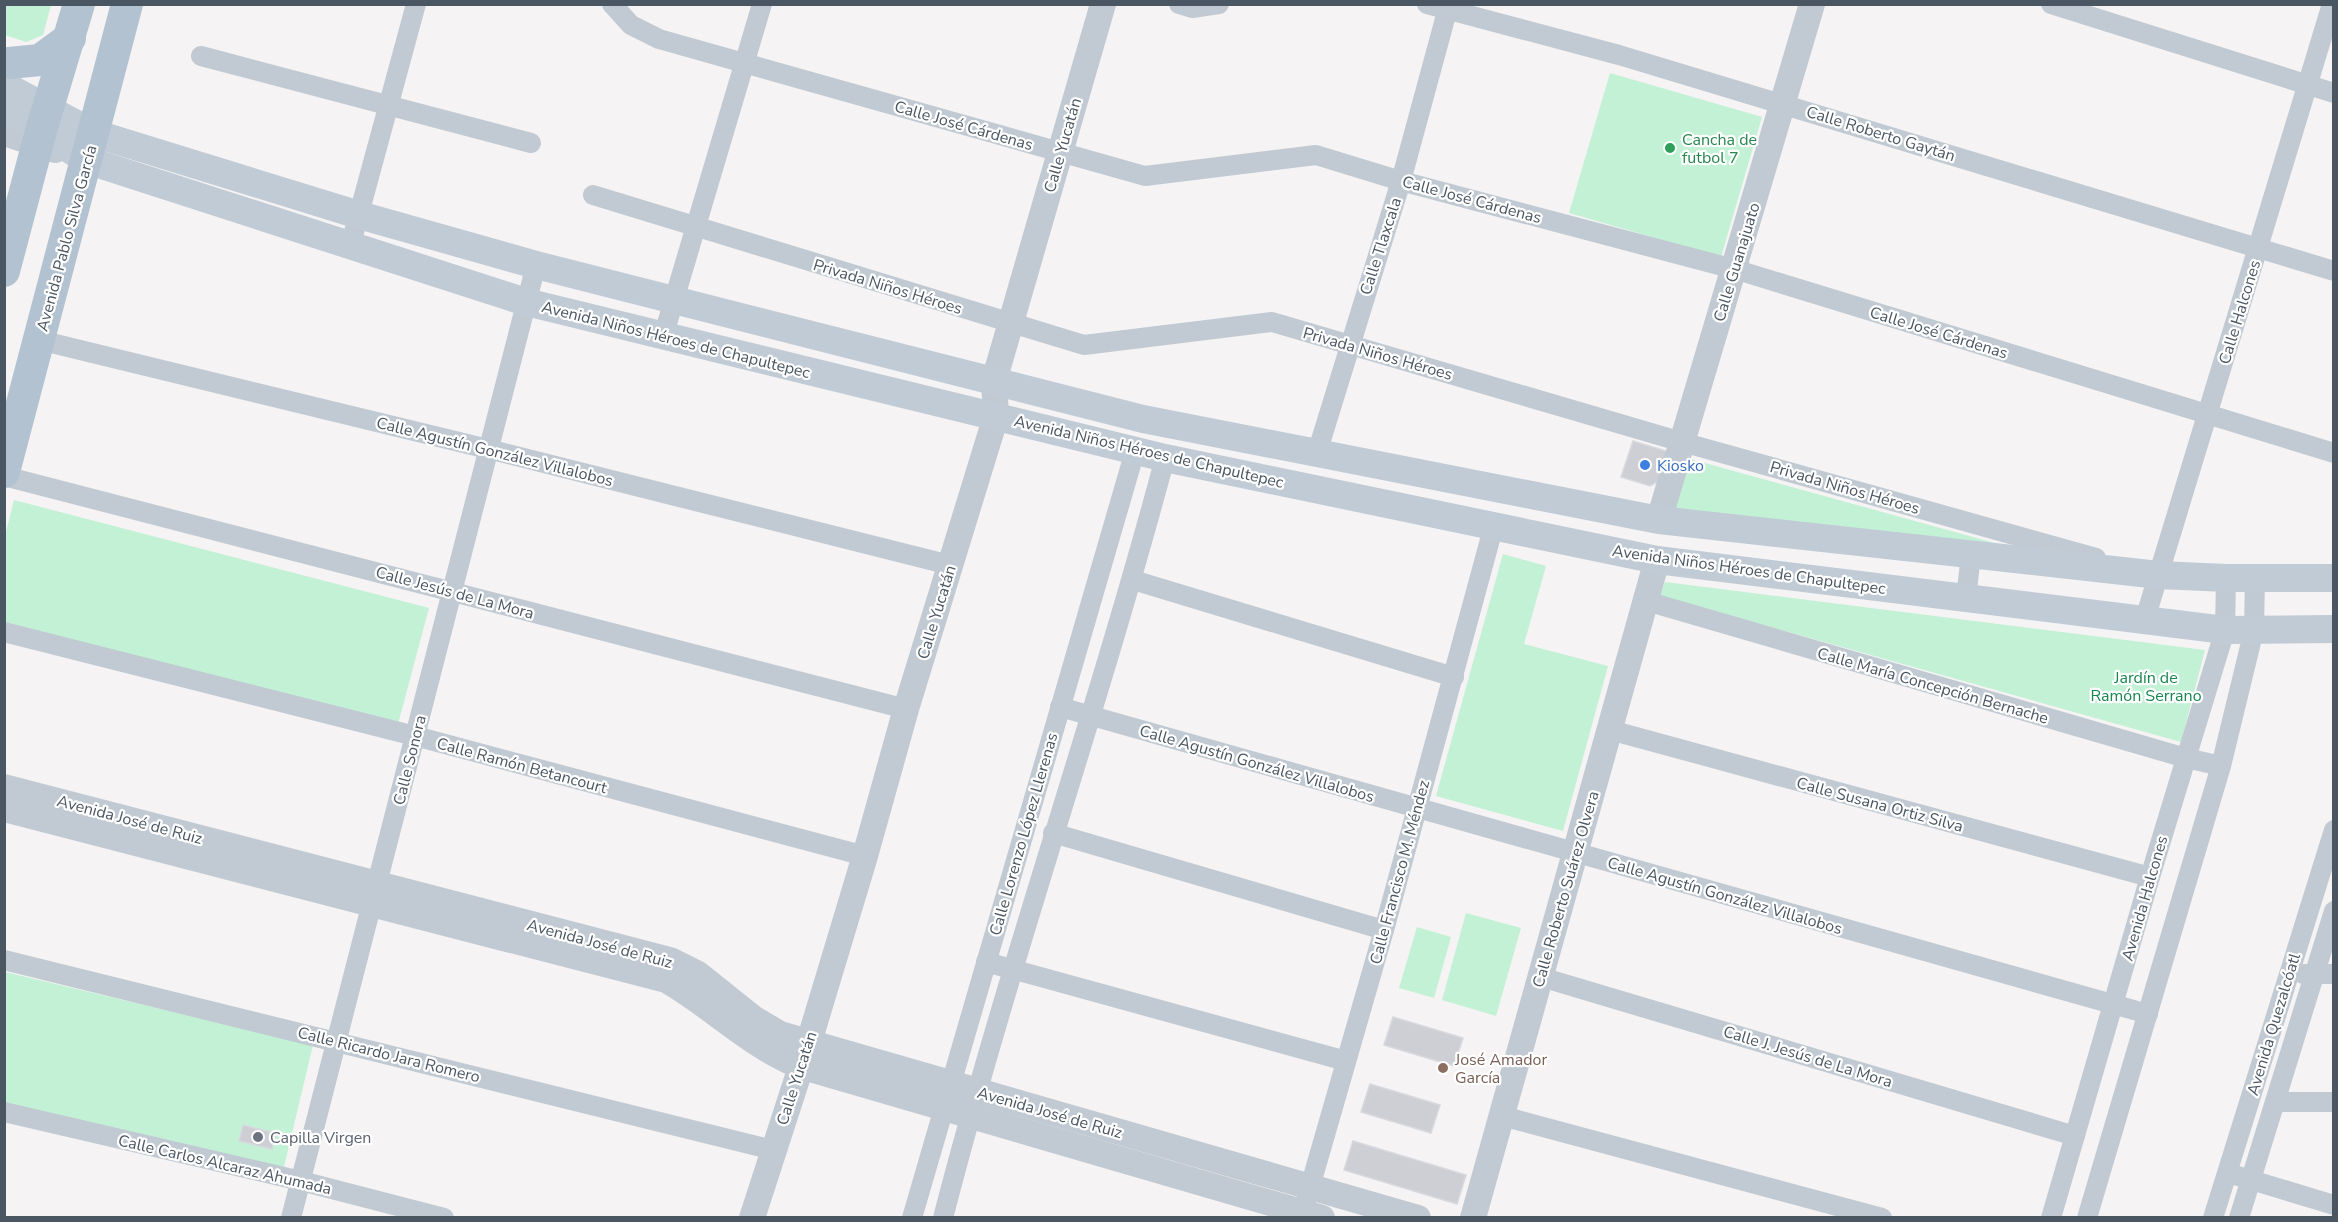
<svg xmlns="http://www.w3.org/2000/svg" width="2338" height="1222" viewBox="0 0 2338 1222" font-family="'Nunito Sans',sans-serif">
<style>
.green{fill:#c3f1d5}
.building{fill:#cdcfd5;stroke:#d7d9de;stroke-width:1.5}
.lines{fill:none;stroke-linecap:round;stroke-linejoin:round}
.minor{stroke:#c1cad2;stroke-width:20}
.tertiary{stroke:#c1cad2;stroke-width:26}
.secondary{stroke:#c1cbd6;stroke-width:28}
.primary{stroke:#b3c2d1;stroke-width:32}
.leisure-dot{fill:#2e9e5b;stroke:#fff;stroke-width:2}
.shop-dot{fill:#3f7fe0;stroke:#fff;stroke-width:2}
.education-dot{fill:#8d6e63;stroke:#fff;stroke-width:2}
.worship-dot{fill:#6b7280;stroke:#fff;stroke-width:2}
.labels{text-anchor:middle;stroke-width:4.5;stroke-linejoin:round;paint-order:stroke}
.street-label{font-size:16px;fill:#4a5661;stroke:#fff}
.leisure-label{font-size:16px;fill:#27864d;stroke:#fff;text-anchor:start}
.shop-label{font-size:16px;fill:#366cbe;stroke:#fff;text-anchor:start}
.park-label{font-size:16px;fill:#17864f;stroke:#fff}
.education-label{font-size:16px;fill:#785e54;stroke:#fff;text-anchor:start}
.worship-label{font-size:16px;fill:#5b616d;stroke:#fff;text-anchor:start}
</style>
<rect width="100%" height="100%" fill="#f5f3f3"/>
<!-- green -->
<g class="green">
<polygon points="5,4 51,5 43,35 26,42 5,35"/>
<polygon points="1610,73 1762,117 1721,257 1569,213"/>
<polygon points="1683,457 2020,550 1668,510"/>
<polygon points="14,500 429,608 398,724 5,622 5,536"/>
<polygon points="1503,554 1546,566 1524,644 1608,666 1563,831 1436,796"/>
<polygon points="1665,582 2205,650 2181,742 1660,596"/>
<polygon points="1466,913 1521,928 1496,1016 1442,1000"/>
<polygon points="1417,927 1451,937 1434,998 1399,988"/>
<polygon points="5,972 313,1045 283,1171 5,1105"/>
</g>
<!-- building -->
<g class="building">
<polygon points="1633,441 1669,452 1659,481 1650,486 1621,477"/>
<polygon points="1393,1017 1463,1038 1454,1066 1384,1045"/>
<polygon points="1370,1084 1440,1105 1431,1133 1361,1112"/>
<polygon points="243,1125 276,1133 272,1149 239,1141"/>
<polygon points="1353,1141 1466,1175 1457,1204 1344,1170"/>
</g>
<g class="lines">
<!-- minor -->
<g class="minor">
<polyline points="612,4 631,25 659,39 1145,176 1316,155 1401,181 1734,269 2334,453"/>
<polyline points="1179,4 1192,8 1219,4"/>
<polyline points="1427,4 1619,55 2334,271"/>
<polyline points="2051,4 2334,93"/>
<polyline points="201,56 531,143"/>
<polyline points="593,195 1084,345 1272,322 1682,442 2096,558"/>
<polyline points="350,247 416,4"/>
<polyline points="663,337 762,4"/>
<polyline points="39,340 488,449 950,565"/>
<polyline points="1317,453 1401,181 1449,4"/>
<polyline points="4,476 906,709"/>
<polyline points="1133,580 1454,677"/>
<polyline points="1966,598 1971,555"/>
<polyline points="1646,601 2186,758 2221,766"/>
<polyline points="2145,619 2332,4"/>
<polyline points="4,632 415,736 865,856"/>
<polyline points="1060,707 2148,1014"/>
<polyline points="1610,730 2150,877"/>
<polyline points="1053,833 1384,930"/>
<polyline points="4,960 773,1150"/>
<polyline points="986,962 1346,1061"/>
<polyline points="2303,974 2334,974"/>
<polyline points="1541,977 2075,1136"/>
<polyline points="2275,1102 2334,1102"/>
<polyline points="4,1112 301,1181 444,1218"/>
<polyline points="1502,1116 1882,1218"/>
<polyline points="2238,1176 2334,1205"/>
<polyline points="1306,1201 1384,930 1494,525"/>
<polyline points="291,1218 536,265"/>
<polyline points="912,1218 1135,451"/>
<path d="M 943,1218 C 1009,962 1097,713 1165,458"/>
<polyline points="2051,1218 2150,877 2225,630 2226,578"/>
<polyline points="2087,1218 2221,766 2254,630 2255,578"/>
<polyline points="2213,1218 2334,830"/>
<polyline points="2239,1218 2334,911"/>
</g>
<!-- tertiary -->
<g class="tertiary">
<polyline points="4,133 55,150"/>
<polyline points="1659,520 1812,4"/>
<polyline points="4,787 670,960 698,974 753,1018 780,1034 1418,1218"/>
<path d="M 4,809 L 666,980 C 712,1006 750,1046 800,1066 L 1322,1218"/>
<polyline points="752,1218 809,1042 865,856 906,709 996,416 994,381 1103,4"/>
<polyline points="1473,1218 1657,560"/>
</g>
<!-- secondary -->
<g class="secondary">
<polyline points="4,85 93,133 359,215 536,265 1143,419 1659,520 2159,575 2226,578 2334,578"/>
<polyline points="4,107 86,160 526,302 1165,458 1657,560 2225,630 2334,629"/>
</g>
<!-- primary -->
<g class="primary">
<polyline points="9,63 40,60 70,38"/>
<polyline points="4,271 41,131 79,4"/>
<polyline points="4,472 127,4"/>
</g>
</g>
<!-- markers -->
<circle class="leisure-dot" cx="1670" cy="148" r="6"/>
<circle class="shop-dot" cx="1645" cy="465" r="6"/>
<circle class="education-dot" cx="1443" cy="1068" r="6"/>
<circle class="worship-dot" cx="258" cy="1137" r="6"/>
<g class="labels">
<!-- street labels -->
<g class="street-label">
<text transform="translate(964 125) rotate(16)" y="6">Calle José Cárdenas</text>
<text transform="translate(1881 133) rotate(17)" y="6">Calle Roberto Gaytán</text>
<text transform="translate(1062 145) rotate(-74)" y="6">Calle Yucatán</text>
<text transform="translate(1472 199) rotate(15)" y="6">Calle José Cárdenas</text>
<text transform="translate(66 238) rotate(-75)" y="6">Avenida Pablo Silva García</text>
<text transform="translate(1380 246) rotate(-72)" y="6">Calle Tlaxcala</text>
<text transform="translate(1736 262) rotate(-73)" y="6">Calle Guanajuato</text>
<text transform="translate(888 286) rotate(17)" y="6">Privada Niños Héroes</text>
<text transform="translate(2239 312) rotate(-73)" y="6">Calle Halcones</text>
<text transform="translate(1939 332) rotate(17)" y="6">Calle José Cárdenas</text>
<text transform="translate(676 339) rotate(14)" y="6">Avenida Niños Héroes de Chapultepec</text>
<text transform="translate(1378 353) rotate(16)" y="6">Privada Niños Héroes</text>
<text transform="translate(495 451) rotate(14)" y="6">Calle Agustín González Villalobos</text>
<text transform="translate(1149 451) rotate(13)" y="6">Avenida Niños Héroes de Chapultepec</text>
<text transform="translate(1845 487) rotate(16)" y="6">Privada Niños Héroes</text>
<text transform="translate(1749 569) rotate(8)" y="6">Avenida Niños Héroes de Chapultepec</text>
<text transform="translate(455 592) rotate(15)" y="6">Calle Jesús de La Mora</text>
<text transform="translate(936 612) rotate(-73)" y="6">Calle Yucatán</text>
<text transform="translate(1933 685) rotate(16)" y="6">Calle María Concepción Bernache</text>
<text transform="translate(409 760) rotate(-76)" y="6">Calle Sonora</text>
<text transform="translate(1257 763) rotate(16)" y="6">Calle Agustín González Villalobos</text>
<text transform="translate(522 765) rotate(15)" y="6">Calle Ramón Betancourt</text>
<text transform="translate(1880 804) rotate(15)" y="6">Calle Susana Ortiz Silva</text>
<text transform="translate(130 819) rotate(15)" y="6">Avenida José de Ruiz</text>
<text transform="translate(1023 834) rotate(-74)" y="6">Calle Lorenzo López Llerenas</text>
<text transform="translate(1399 872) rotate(-75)" y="6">Calle Francisco M. Méndez</text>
<text transform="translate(1565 889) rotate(-74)" y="6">Calle Roberto Suárez Olvera</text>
<text transform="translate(1725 895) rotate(16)" y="6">Calle Agustín González Villalobos</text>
<text transform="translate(2144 898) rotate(-74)" y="6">Avenida Halcones</text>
<text transform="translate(600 943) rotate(15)" y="6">Avenida José de Ruiz</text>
<text transform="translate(2273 1024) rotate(-73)" y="6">Avenida Quezalcóatl</text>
<text transform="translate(389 1054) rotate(14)" y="6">Calle Ricardo Jara Romero</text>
<text transform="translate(1808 1056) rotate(17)" y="6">Calle J. Jesús de La Mora</text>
<text transform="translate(796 1078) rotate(-72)" y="6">Calle Yucatán</text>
<text transform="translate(1050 1112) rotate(16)" y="6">Avenida José de Ruiz</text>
<text transform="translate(225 1164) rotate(13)" y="6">Calle Carlos Alcaraz Ahumada</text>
</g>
<!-- leisure labels -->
<g class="leisure-label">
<text x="1682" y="145">Cancha de<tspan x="1682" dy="18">futbol 7</tspan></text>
</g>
<!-- shop labels -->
<g class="shop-label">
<text x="1657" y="471">Kiosko</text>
</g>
<!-- park labels -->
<g class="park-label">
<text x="2146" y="683">Jardín de<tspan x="2146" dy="18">Ramón Serrano</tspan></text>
</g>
<!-- education labels -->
<g class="education-label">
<text x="1455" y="1065">José Amador<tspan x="1455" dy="18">García</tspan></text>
</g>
<!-- worship labels -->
<g class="worship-label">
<text x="270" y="1143">Capilla Virgen</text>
</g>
</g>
<!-- border -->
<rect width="2338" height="1222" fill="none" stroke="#4a5661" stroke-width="12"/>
</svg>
